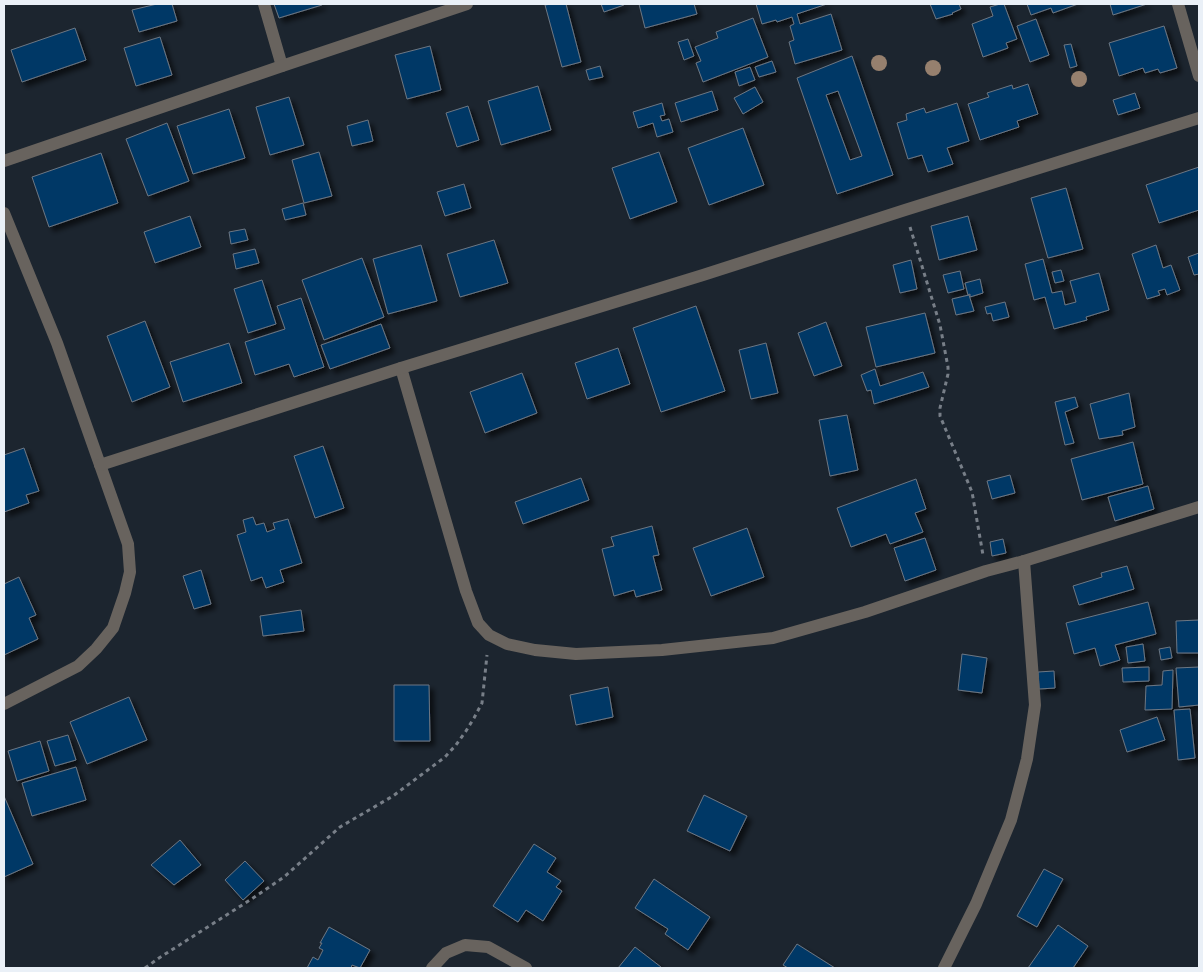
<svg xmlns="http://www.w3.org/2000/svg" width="1203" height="972" viewBox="0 0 1203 972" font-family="Lato,sans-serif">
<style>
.building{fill:#023766;stroke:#6c7783;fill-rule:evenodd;filter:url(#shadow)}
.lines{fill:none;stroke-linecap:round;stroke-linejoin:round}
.path{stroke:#787f88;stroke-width:3;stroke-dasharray:4 4;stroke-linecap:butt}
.minor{stroke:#68635e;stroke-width:12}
.tree{fill:#96806e}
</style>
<defs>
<filter id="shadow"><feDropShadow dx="4.5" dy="4.5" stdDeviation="2.5" flood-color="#0009"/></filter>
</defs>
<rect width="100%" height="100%" fill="#1c252f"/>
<!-- building -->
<g class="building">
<polygon points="157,4 172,4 177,21 139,32 132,10"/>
<polygon points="274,4 322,4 322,5 279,18"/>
<polygon points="551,4 566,4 581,62 562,67 545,5"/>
<polygon points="601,4 624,4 624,5 604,12"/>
<polygon points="639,4 694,4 697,14 645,28"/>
<polygon points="756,4 827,4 797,14 800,24 831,14 842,50 795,64 789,42 794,40 790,26 794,24 792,17 777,22 776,20 762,24"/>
<polygon points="930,4 959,4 961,9 952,13 953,14 936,19"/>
<polygon points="1000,4 1004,4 1017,39 1006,43 1008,48 983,57 972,24 993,16 990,7"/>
<polygon points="1027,4 1078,4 1053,13 1051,8 1031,15"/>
<polygon points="1110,4 1147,4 1113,15"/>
<polygon points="753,18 768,57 703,82 696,63 701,61 695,47 718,38 716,32"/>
<polygon points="1036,19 1049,55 1030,62 1017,26"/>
<polygon points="1164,26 1177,68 1160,73 1158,69 1145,73 1143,68 1119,76 1109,43"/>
<polygon points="75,28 86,60 22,82 11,50"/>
<polygon points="160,37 172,75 136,86 124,48"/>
<polygon points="688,39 694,56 684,60 678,42"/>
<polygon points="1071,44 1077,66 1070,68 1064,45"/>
<polygon points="430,46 441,90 407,99 395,55"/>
<path d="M 852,56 L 893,175 L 837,194 L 797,78 ZM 838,91 L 862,156 L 850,160 L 826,95 Z"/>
<polygon points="772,61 776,72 759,77 755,67"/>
<polygon points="600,66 603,77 589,80 586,70"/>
<polygon points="750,67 755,80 739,86 735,72"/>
<polygon points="1028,84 1038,114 1017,121 1019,127 980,140 968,104 989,97 987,93 1012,85 1013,89"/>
<polygon points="538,86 551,130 501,145 488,101"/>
<polygon points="755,87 763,102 743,114 734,98"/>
<polygon points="712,91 718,110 681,122 675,103"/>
<polygon points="1135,93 1140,108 1118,115 1113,100"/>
<polygon points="289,97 304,145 270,155 256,107"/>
<polygon points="662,103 665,115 660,116 662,121 669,119 673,132 657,137 653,123 638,128 633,112"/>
<polygon points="957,103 969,141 947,148 953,164 928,172 922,155 908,159 897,123 907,120 906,114 924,108 926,113"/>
<polygon points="468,106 479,140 457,147 446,113"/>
<polygon points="229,109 245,158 193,174 177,126"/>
<polygon points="368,120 373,141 352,146 347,126"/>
<polygon points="167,123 189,181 148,196 126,139"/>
<polygon points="743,128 764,185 709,205 688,148"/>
<polygon points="319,152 332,196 304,203 292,160"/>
<polygon points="659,152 677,202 630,219 612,168"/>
<polygon points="101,153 118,203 49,227 32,177"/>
<polygon points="1199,167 1199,210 1159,223 1146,185"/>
<polygon points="464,184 471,208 445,216 437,192"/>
<polygon points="1066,188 1083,249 1048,258 1031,198"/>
<polygon points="303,203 306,215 285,220 282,209"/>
<polygon points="190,216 201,247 155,263 144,232"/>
<polygon points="968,216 977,250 939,260 931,226"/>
<polygon points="245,229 248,240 231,244 229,232"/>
<polygon points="494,240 508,283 460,297 447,254"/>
<polygon points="421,245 437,301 388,314 373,259"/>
<polygon points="1156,245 1163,268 1171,265 1180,290 1167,295 1165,289 1158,291 1160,295 1147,299 1132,254"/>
<polygon points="255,249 259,263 236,269 233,254"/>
<polygon points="1199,253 1199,274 1194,275 1188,257"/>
<polygon points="362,258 384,317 324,340 302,280"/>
<polygon points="1043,259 1052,293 1062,291 1065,305 1076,302 1070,281 1099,273 1109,310 1086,317 1087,320 1054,329 1045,297 1034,300 1025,264"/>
<polygon points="911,260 917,289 900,293 893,265"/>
<polygon points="1061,270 1064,281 1055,283 1052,272"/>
<polygon points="960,271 964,289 948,293 943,275"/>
<polygon points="980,279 983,293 970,297 970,294 968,295 965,283"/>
<polygon points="262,280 276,324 248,333 234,289"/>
<polygon points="969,295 974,311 956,315 952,299"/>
<polygon points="301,298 324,367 294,377 289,364 255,375 245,342 285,329 277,306"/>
<polygon points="1005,302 1009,317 993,321 991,313 987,314 985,307"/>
<polygon points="696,306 725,391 661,412 633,328"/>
<polygon points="925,313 935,353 876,367 866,327"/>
<polygon points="145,321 170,387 132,402 107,336"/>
<polygon points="826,322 842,366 814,376 798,333"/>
<polygon points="381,324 390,348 330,369 321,345"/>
<polygon points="229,343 242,383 183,402 170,362"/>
<polygon points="766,343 778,393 751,399 739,350"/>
<polygon points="618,348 630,384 587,399 575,363"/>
<polygon points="875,369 880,386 923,372 929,387 874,404 871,390 867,391 861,375"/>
<polygon points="522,373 537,413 485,433 470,392"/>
<polygon points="1129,393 1135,427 1122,431 1123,435 1099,439 1090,404"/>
<polygon points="1075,397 1078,407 1065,412 1074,443 1065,445 1055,402"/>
<polygon points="847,415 858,470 830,476 819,420"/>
<polygon points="1133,442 1143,484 1082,500 1071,459"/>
<polygon points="323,446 344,508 315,518 294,456"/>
<polygon points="24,448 39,491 26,495 29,503 4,512 4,455"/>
<polygon points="1010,475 1015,493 992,499 987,481"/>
<polygon points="581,478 589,500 523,524 515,502"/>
<polygon points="916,479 926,509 915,513 923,532 890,544 886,534 851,547 837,508"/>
<polygon points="1148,486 1154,509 1115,521 1108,497"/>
<polygon points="253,517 256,525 264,523 267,532 275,529 273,523 288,519 302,563 280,570 284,582 266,588 262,577 251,581 237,535 246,532 243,520"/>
<polygon points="652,526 659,555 653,556 662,590 636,597 634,590 614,596 602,549 614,546 611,537"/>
<polygon points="747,528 764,577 711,596 693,548"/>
<polygon points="925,538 936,570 905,581 894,548"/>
<polygon points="1003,539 1006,553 992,556 990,542"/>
<polygon points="1127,566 1134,589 1079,605 1073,586 1102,577 1101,573"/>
<polygon points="201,570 211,604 194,609 183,576"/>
<polygon points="19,577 36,615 29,618 38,639 4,655 4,584"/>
<polygon points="1148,602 1156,634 1115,645 1120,660 1100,666 1095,648 1074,654 1066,623"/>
<polygon points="301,610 304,631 263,636 260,616"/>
<polygon points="1199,620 1199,653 1177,653 1176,621"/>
<polygon points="1143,644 1145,661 1128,663 1126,647"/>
<polygon points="1170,647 1172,658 1161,660 1159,649"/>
<polygon points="962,654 987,658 982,693 958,690"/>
<polygon points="1149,667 1149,681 1123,682 1122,668"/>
<polygon points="1199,667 1199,705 1179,707 1176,668"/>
<polygon points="1173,670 1172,709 1145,710 1146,686 1162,685 1163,671"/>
<polygon points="1054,671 1055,688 1039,689 1038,672"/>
<polygon points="394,685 429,685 430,741 394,741"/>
<polygon points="608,687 613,717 576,725 570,695"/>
<polygon points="129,697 147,740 87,764 70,722"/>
<polygon points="1190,709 1195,758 1178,760 1174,710"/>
<polygon points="1157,717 1165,740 1127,752 1120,730"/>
<polygon points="68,735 76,760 55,766 47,741"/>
<polygon points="40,741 49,771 17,781 8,751"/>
<polygon points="76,767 86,800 32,816 22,783"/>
<polygon points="704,795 747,816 730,851 687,831"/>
<polygon points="4,796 33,864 4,877"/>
<polygon points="180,840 201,865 174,885 151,865"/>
<polygon points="534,844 556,858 547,872 561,881 556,887 562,891 543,921 526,910 518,922 493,906"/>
<polygon points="245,861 264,881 243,900 225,880"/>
<polygon points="1044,869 1063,879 1037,927 1017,916"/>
<polygon points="654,879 710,917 688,950 665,934 668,929 635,908"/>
<polygon points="1058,925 1088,946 1073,968 1028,968"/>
<polygon points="329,927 370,950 360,968 352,965 351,968 307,968 313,957 318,960 323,950 319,948 322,943 320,943"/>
<polygon points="797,944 835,968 788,968 783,965"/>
<polygon points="635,947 661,967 661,968 618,968"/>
</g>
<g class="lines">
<!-- path -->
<g class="path">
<polyline points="910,227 940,325 948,367 948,374 940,408 940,416 972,492 983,555"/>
<polyline points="145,968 159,958 250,900 284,877 340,827 393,796 445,757 456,745 466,731 474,718 482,703 487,655"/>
</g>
<!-- minor -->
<g class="minor">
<polyline points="264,4 282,66"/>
<polyline points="1178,4 1199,76"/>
<polyline points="4,161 282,66 467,4"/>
<polyline points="4,213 57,343 128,544 130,572 125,593 113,628 96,649 78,666 4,704"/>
<polyline points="401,368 466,591 478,623 489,635 507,644 535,650 576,654 662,650 773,638 865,612 986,571 1024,561 1199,507"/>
<polyline points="100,465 401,368 703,275 905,210 1199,118"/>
<polyline points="432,968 446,953 465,945 488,947 526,968"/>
<polyline points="944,968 976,904 1011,820 1027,759 1035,705 1024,561"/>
</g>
</g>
<!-- trees -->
<g class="tree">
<circle cx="879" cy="63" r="8"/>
<circle cx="933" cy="68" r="8"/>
<circle cx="1079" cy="79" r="8"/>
</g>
<!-- border -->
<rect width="1203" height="972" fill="none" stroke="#eaf0f7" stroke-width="10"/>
</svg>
